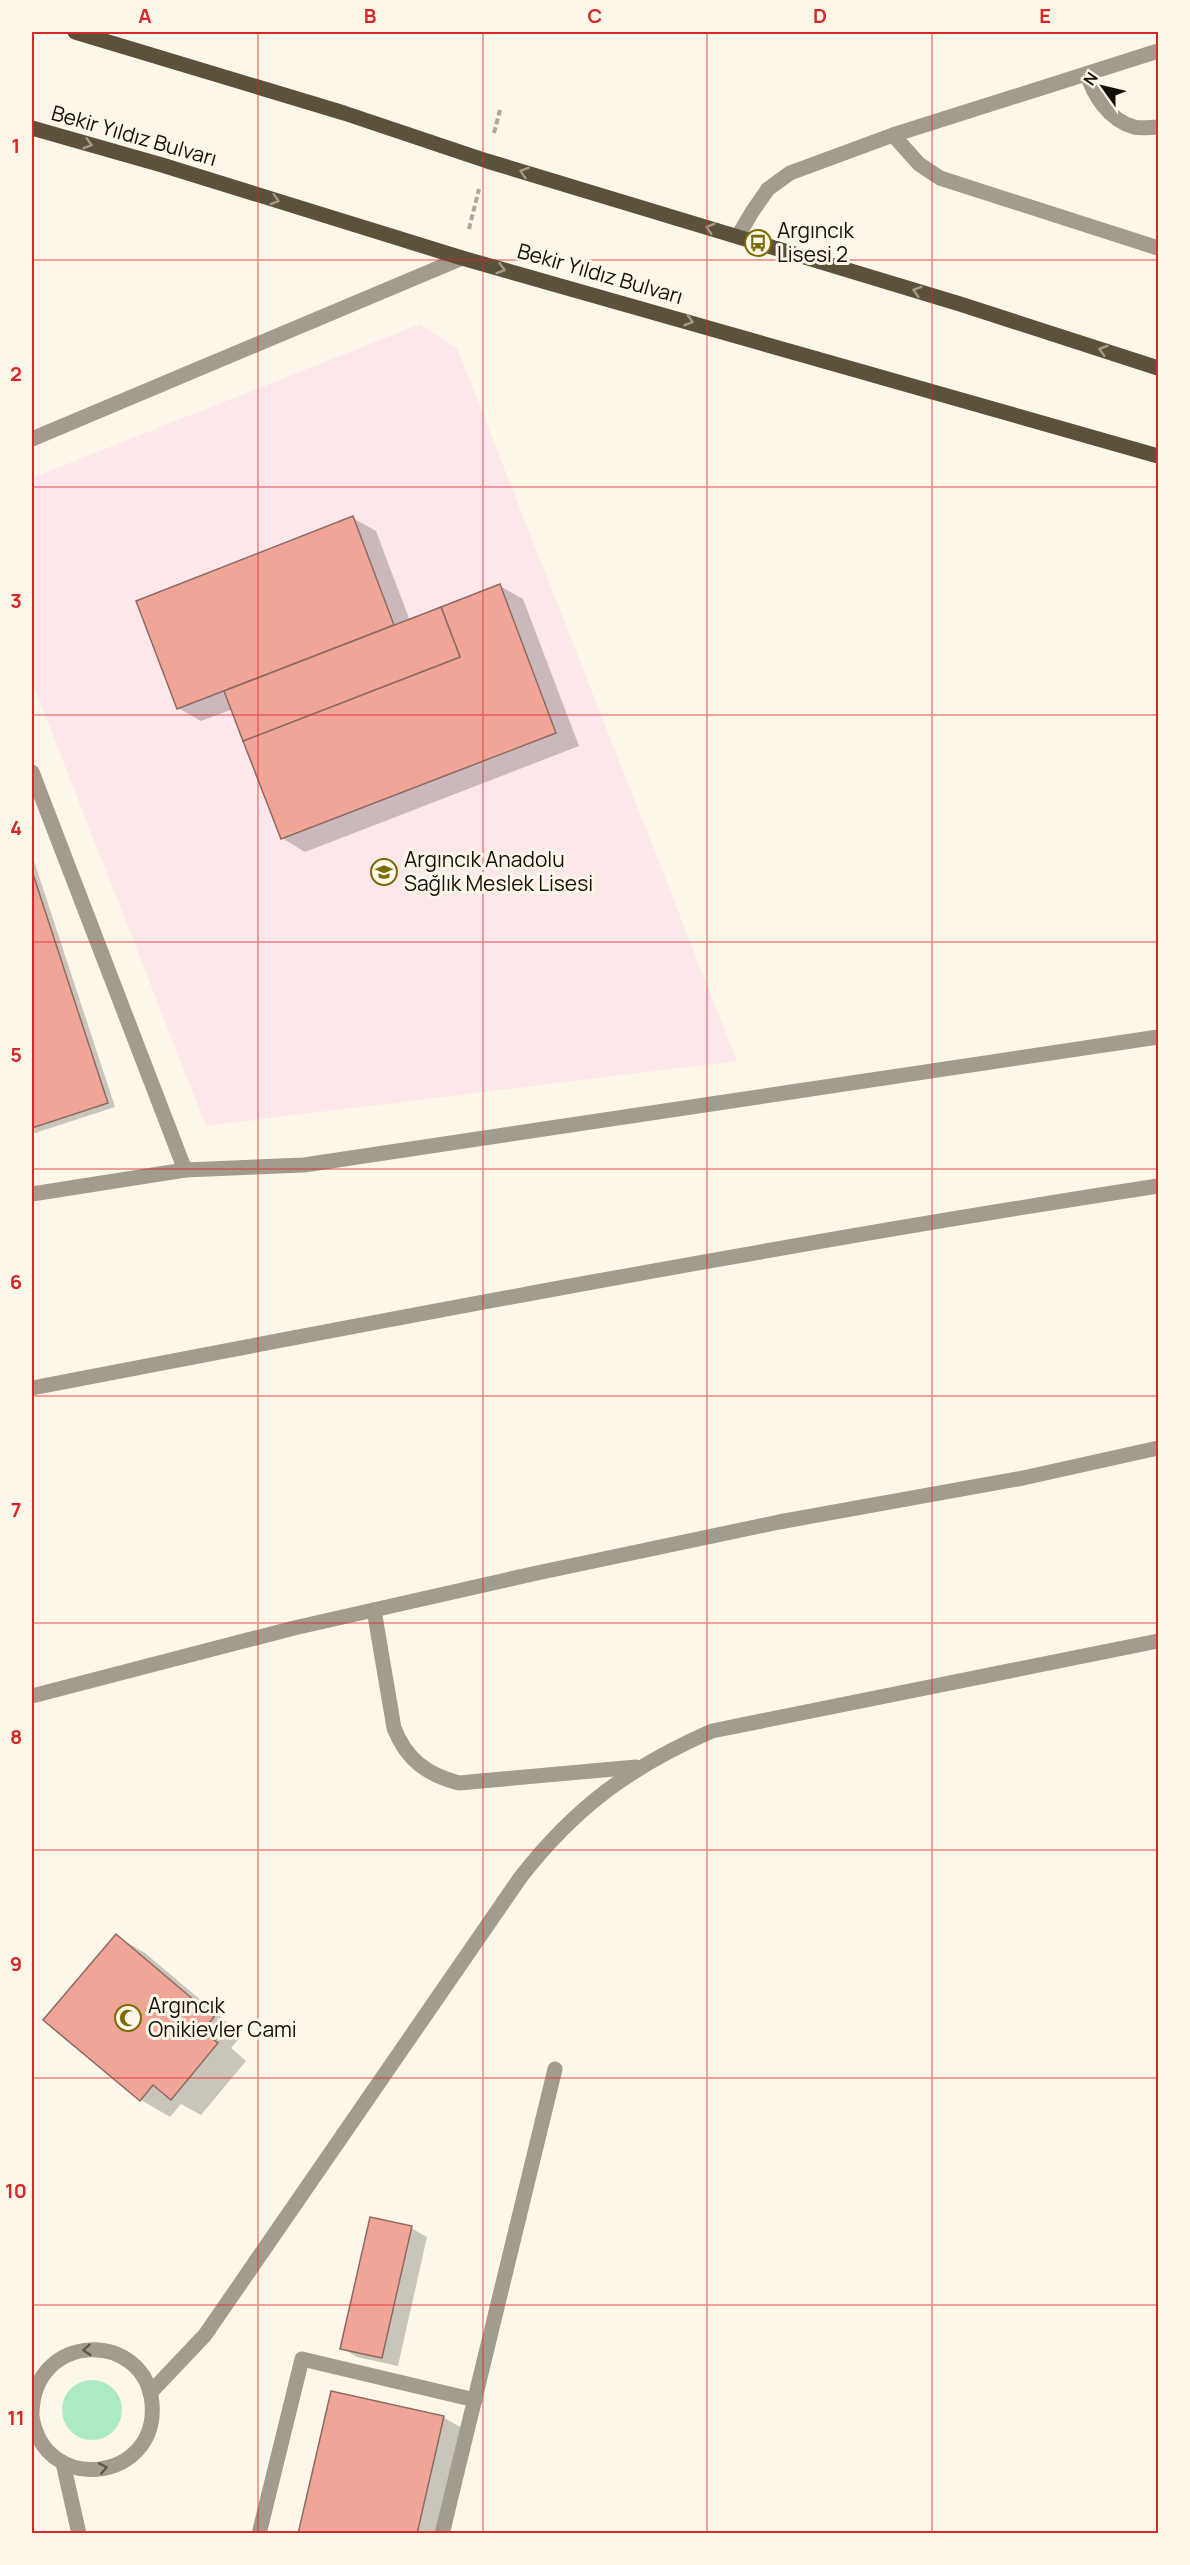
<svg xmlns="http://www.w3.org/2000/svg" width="1190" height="2565" viewBox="0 0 1190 2565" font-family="Manrope,sans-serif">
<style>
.education{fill:#fde7ea}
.green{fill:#aceac5}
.shadow{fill:#0003}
.building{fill:#f1a596;stroke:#8c6b64;stroke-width:1.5}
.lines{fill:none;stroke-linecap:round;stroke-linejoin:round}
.path{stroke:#aea89c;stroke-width:4;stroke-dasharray:6 3;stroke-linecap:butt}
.minor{stroke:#a29c8f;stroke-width:15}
.major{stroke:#5c523b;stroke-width:15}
.oneway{stroke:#a49c8a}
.oneway2{stroke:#5c564a}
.grid{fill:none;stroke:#d62828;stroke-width:1.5;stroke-opacity:0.55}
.labels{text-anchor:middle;stroke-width:6;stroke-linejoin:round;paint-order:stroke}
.street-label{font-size:21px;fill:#151005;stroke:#fdf7ea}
.poi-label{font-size:21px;fill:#151005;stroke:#fdf7ea;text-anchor:start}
.neatline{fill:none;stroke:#d62828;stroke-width:2}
.grid-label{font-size:20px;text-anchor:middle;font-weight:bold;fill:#d62828}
</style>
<rect width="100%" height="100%" fill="#fdf7ea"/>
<!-- education -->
<polygon class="education" points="420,324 457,348 737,1061 206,1126 32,682 32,478"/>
<!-- green -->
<circle class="green" cx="92" cy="2410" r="30"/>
<!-- shadow -->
<g class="shadow">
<polygon points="353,518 376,531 410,621 500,586 523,599 579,746 305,852 282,838 233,709 201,721 178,708"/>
<polygon points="32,855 115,1107 32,1134"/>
<polygon points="116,1936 145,1953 242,2035 231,2048 246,2061 201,2115 181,2104 170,2117 141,2100 45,2019"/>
<polygon points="411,2228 427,2237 398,2366 357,2357 342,2348"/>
<polygon points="443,2417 472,2434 450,2534 300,2534"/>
</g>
<!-- building -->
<g class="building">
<polygon points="353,516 394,625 177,709 136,601"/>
<polygon points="500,584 556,733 281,839 243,741 460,657 441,607"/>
<polygon points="441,607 460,657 243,741 224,691"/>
<polygon points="32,871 108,1103 32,1128"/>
<polygon points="116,1934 214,2017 202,2031 218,2043 171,2100 153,2085 140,2101 43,2020"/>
<polygon points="370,2217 412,2226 382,2358 340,2349"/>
<polygon points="331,2391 444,2416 417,2534 298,2534"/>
</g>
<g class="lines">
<!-- path -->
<g class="path">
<polyline points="494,133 500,110"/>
<polyline points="469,229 479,189"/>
</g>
<!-- minor -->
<g class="minor">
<path d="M 1087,74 C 1094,96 1109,120 1134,127 C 1141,129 1151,127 1158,127"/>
<polyline points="893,135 919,164 940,178 1158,248"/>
<polyline points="738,236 752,212 768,189 790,173 893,135 1158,51"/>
<polyline points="32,439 462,258"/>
<polyline points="32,772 185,1170"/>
<polyline points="32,1194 185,1170 304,1165 1158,1037"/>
<path d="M 32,1388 C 406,1316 781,1244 1158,1186"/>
<path d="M 374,1610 L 394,1728 C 406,1759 427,1775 459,1783 L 636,1767"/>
<polyline points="32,1696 294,1628 537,1573 779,1522 1023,1478 1158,1448"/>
<path d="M 150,2393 L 205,2335 L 520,1878 C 575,1807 630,1767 712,1731 L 1158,1641"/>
<path d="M 32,2413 C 34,2331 145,2330 152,2403 C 159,2482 44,2496 32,2416"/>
<polyline points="63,2463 79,2534"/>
<polyline points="259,2534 302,2359 475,2400"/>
<polyline points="442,2534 555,2069"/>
</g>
<!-- major -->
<g class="major">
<polyline points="75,32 344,113 487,161 960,304 1158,368"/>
<polyline points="32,128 162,165 462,258 1158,456"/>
</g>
</g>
<!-- one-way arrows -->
<defs><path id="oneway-chevron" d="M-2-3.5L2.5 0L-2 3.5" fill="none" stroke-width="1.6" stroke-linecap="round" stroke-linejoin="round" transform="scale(1.5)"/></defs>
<g class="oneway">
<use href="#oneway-chevron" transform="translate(88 144) rotate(16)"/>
<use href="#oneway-chevron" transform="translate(524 172) rotate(-163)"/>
<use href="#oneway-chevron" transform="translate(275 200) rotate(17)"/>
<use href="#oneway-chevron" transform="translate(710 228) rotate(-163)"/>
<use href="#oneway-chevron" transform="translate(501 269) rotate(16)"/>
<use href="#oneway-chevron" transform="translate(917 291) rotate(-163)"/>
<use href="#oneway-chevron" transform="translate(689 321) rotate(16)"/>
<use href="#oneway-chevron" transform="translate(1103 350) rotate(-162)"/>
</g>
<g class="oneway2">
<use href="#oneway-chevron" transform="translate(87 2350) rotate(175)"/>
<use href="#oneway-chevron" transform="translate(103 2468) rotate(-11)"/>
</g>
<!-- grid -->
<path class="grid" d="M 258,32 L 258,2534M 483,32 L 483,2534M 707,32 L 707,2534M 932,32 L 932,2534M 32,260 L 1158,260M 32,487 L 1158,487M 32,715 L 1158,715M 32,942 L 1158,942M 32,1169 L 1158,1169M 32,1396 L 1158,1396M 32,1623 L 1158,1623M 32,1850 L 1158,1850M 32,2078 L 1158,2078M 32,2305 L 1158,2305"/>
<!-- icons -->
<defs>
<symbol id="bus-ring" viewBox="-11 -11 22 22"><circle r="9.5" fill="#fdf7ea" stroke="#7a6b05" stroke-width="1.5"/><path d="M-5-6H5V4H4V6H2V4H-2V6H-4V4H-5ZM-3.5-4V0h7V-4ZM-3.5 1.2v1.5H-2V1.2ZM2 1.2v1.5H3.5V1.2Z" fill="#7a6b05"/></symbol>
<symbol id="school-ring" viewBox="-11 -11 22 22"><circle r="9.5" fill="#fdf7ea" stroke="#7a6b05" stroke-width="1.5"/><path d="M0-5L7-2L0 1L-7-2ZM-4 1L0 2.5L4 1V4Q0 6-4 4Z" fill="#7a6b05"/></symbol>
<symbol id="mosque-ring" viewBox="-11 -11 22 22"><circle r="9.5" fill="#fdf7ea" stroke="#7a6b05" stroke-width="1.5"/><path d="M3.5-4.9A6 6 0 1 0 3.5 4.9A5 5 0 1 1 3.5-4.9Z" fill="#7a6b05"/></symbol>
</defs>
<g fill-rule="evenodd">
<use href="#bus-ring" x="743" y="228" width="30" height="30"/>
<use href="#school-ring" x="369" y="857" width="30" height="30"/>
<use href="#mosque-ring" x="113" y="2003" width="30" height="30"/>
</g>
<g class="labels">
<!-- street labels -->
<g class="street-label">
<text transform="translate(134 136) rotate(16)" y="7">Bekir Yıldız Bulvarı</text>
<text transform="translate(600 274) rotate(16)" y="7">Bekir Yıldız Bulvarı</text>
</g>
<!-- poi labels -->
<g class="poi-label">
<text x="777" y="238">Argıncık<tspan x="777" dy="24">Lisesi 2</tspan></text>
<text x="404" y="867">Argıncık Anadolu<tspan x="404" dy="24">Sağlık Meslek Lisesi</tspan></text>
<text x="148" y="2013">Argıncık<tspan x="148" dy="24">Onikievler Cami</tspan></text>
</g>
</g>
<!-- border -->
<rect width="1190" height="2565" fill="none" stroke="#fdf7ea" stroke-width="66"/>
<!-- north arrow -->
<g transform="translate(1103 87) rotate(304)" stroke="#fdf7ea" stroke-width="4.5" paint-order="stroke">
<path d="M0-4.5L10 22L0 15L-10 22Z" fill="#151005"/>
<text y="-9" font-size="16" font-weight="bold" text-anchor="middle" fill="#151005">N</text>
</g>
<rect x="33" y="33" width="1124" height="2499" class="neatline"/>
<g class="grid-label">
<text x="145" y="23">A</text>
<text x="370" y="23">B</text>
<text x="595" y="23">C</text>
<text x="820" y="23">D</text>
<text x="1045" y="23">E</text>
<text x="16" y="153">1</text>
<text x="16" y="381">2</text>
<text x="16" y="608">3</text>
<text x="16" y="835">4</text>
<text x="16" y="1062">5</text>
<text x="16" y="1289">6</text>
<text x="16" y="1517">7</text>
<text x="16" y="1744">8</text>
<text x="16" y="1971">9</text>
<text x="16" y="2198">10</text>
<text x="16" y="2425">11</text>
</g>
</svg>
